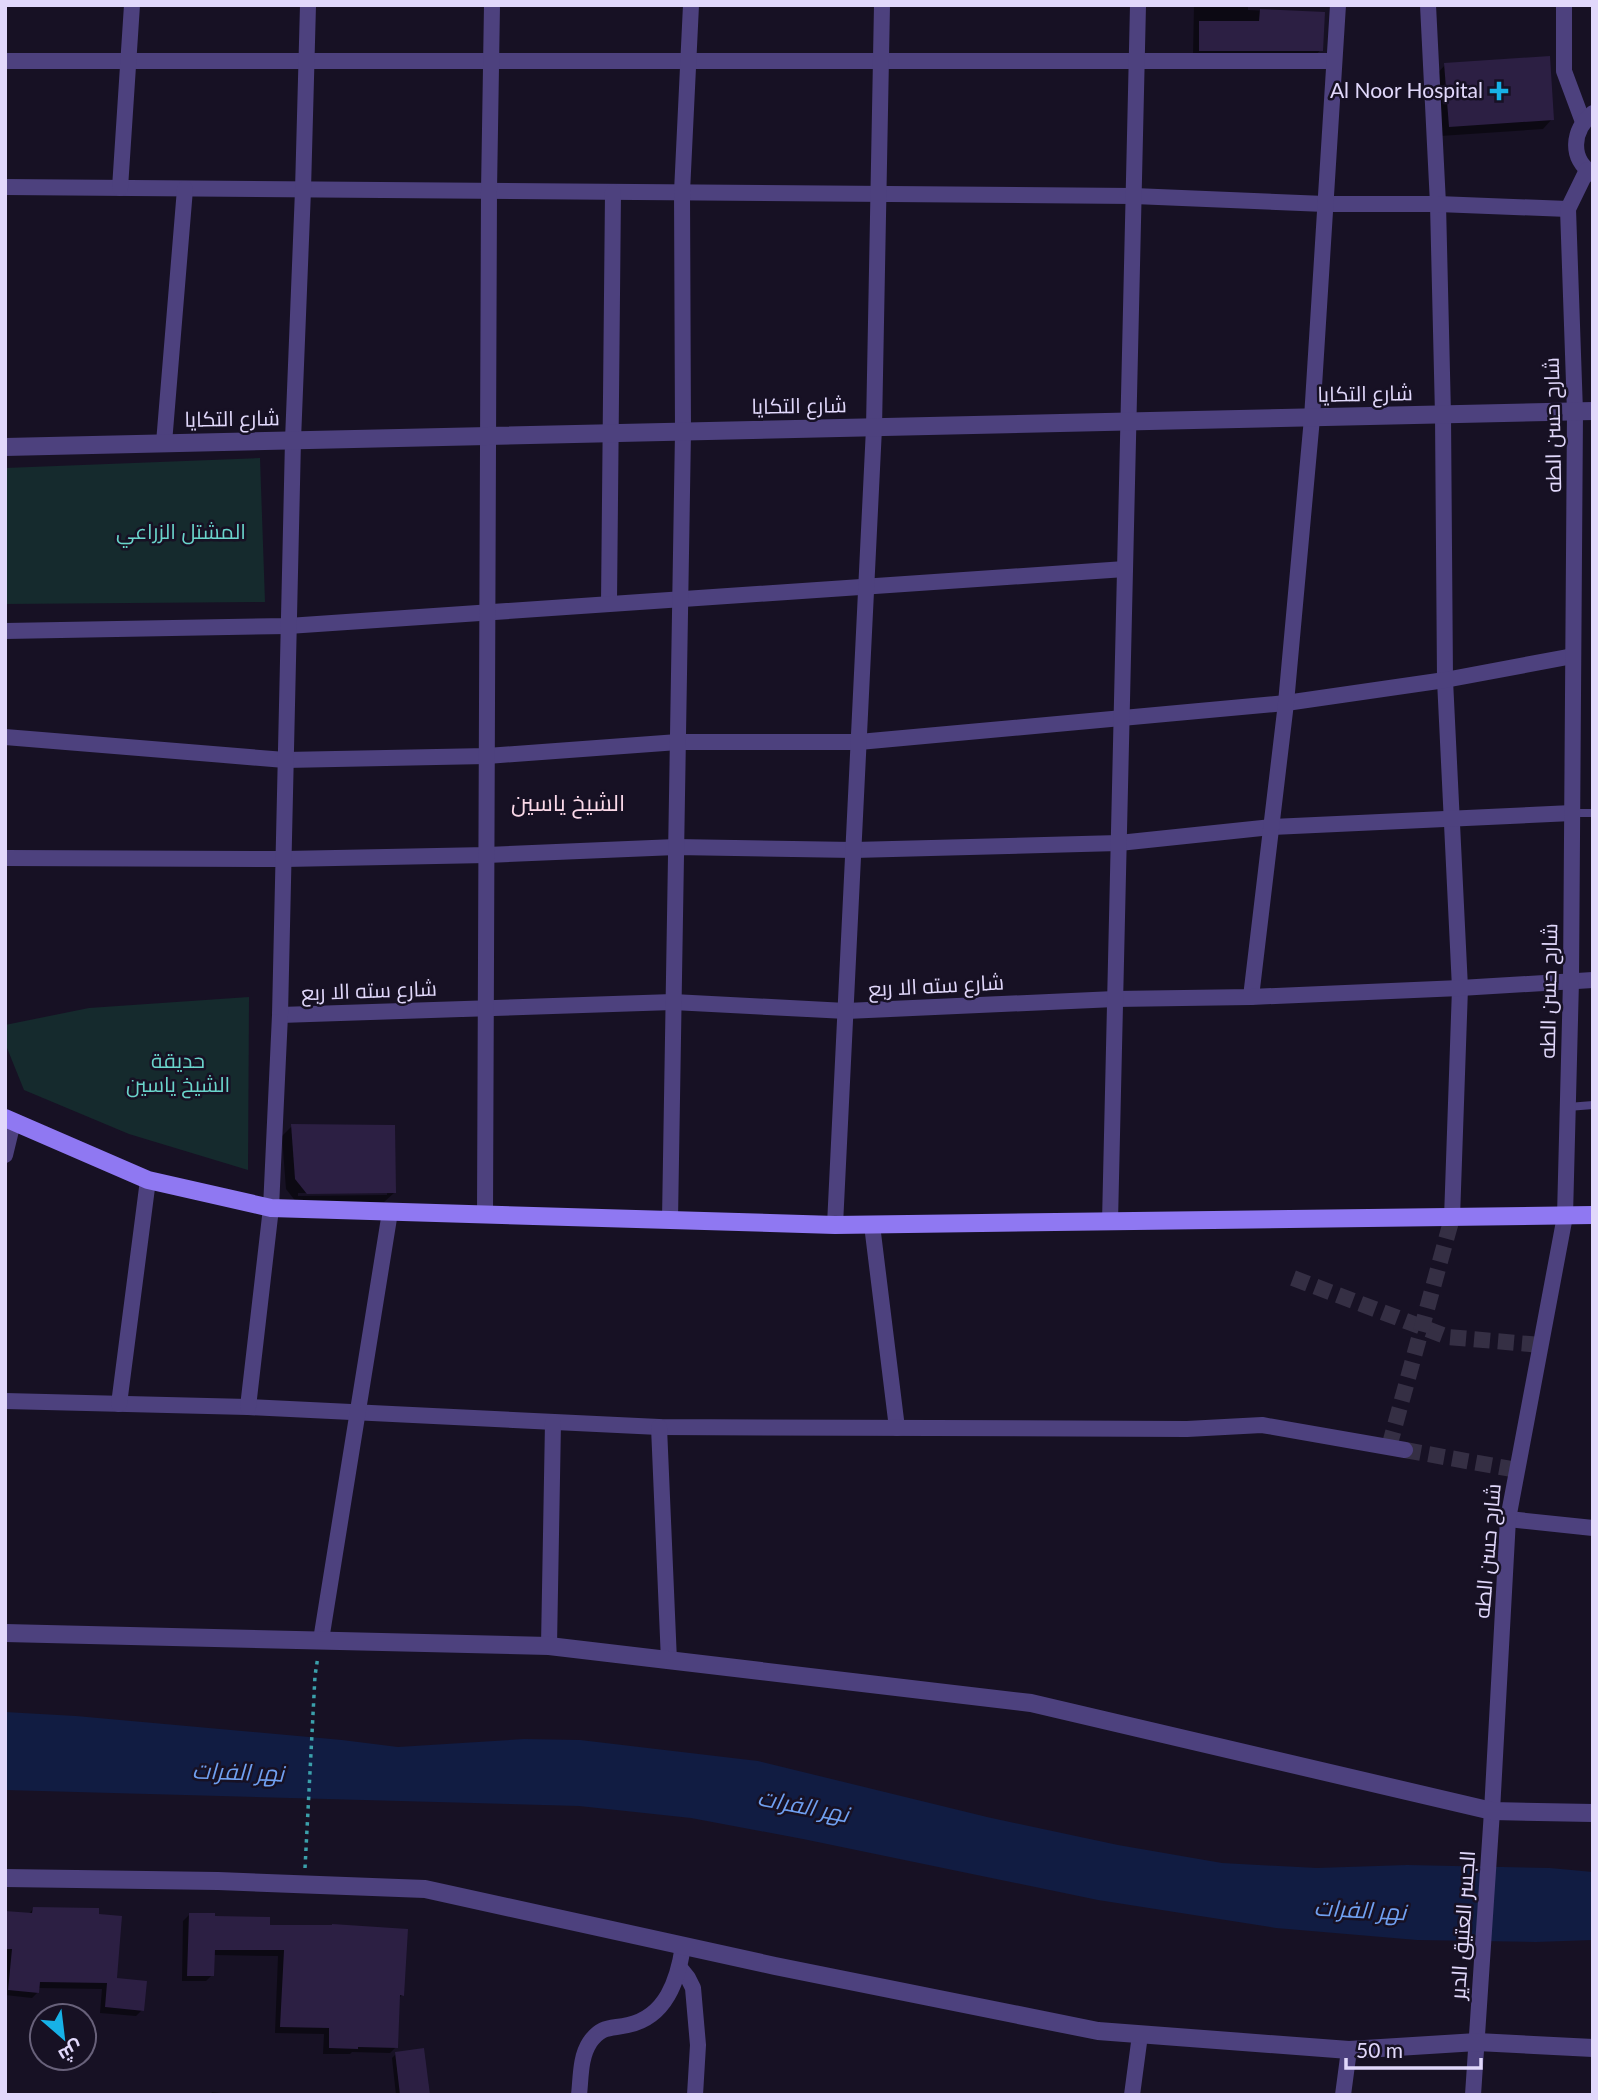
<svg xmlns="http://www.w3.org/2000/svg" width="1598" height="2100" viewBox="0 0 1598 2100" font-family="Lato,Cairo,sans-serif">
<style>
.green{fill:#152a2d}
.water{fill:#111c42}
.shadow{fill:#0007;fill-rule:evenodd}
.building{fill:#2c1f43}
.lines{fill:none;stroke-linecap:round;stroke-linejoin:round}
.minor-tunnel{stroke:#352f44;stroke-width:16;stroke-dasharray:16 8;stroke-linecap:butt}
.path{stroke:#3ba0ab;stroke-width:3.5;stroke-dasharray:3.5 5;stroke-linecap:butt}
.service{stroke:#4d417e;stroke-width:8}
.minor{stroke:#4d417e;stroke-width:16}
.tertiary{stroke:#4d417e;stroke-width:18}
.secondary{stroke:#8f78f2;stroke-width:18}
.poi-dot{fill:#17b1e7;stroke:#171124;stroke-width:2.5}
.labels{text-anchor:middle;stroke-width:5;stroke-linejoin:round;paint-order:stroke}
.poi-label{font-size:21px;fill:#e1d8fb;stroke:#171124;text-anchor:end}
.street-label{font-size:21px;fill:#e1d8fb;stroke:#171124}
.park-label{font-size:21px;fill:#6ad4cb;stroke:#171124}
.neighbourhood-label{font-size:23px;fill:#fbd9e9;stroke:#171124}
.water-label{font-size:23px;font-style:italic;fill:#70a0f1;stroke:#171124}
</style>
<rect width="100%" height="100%" fill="#171124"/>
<!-- green -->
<g class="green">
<polygon points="260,458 265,602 5,604 5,468"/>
<polygon points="249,997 248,1170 129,1134 24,1090 5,1043 5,1025 89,1008"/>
</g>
<!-- water -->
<polygon class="water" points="5,1712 76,1716 342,1740 398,1747 524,1739 580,1740 758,1761 987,1817 1118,1845 1222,1863 1317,1868 1407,1865 1550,1868 1593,1872 1593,1940 1536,1942 1417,1940 1276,1928 1098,1900 803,1839 691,1818 579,1806 5,1790"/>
<!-- shadow -->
<g class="shadow">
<polygon points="1194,5 1248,5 1248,10 1323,14 1321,50 1314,56 1193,56"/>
<polygon points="1445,65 1552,119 1543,129 1440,136 1436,75"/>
<path d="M 292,1126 L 394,1193 L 384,1202 L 297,1203 L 286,1189 L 282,1136 ZM 387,1192 L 387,1195 L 298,1196 L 298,1193 Z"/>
<polygon points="33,1909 115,1980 142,2010 136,2016 100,2013 102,1989 38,1988 38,1992 32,1998 5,1995 5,1913 28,1915"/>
<polygon points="189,1915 268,1927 402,1995 398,1999 396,2047 390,2053 352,2052 350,2054 323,2054 324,2034 275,2033 278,1956 213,1955 212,1975 206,1981 182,1981 183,1921"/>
<polygon points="396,2054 428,2095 396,2095 392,2058"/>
<polygon points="212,2092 230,2094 230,2095 210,2095"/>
</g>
<!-- building -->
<g class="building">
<polygon points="1260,9 1325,12 1323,51 1199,51 1199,21 1259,21"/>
<polygon points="1550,56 1554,120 1449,127 1444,63"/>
<polygon points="291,1124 395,1125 396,1193 307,1194 295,1179"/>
<polygon points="33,1907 99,1908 99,1914 122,1916 117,1978 147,1981 144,2011 105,2007 107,1983 40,1982 39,1993 8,1990 12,1949 5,1949 5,1911 32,1913"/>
<polygon points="189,1913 215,1913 215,1916 270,1917 270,1925 332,1925 332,1924 408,1929 404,1996 400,1995 398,2048 358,2047 358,2049 329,2048 329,2028 280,2027 284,1950 215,1950 214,1976 187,1976"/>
<polygon points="424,2048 430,2095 400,2095 395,2052"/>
</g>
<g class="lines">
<!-- minor-tunnel -->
<g class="minor-tunnel">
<polyline points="1293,1278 1448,1337 1541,1345"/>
<polyline points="1389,1447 1452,1218"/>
<polyline points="1405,1450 1517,1470"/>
</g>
<!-- path -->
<polyline class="path" points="305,1868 315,1676 318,1656"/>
<!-- service -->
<g class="service">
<polyline points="1572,813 1593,813"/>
<polyline points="1568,1107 1593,1105"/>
</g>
<!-- minor -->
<g class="minor">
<polyline points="1428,5 1438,204 1443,415 1445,680 1460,988 1452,1218"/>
<polyline points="1564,5 1564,71 1583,122"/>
<polyline points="5,61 1334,61"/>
<path d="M 1593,113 C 1572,130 1569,159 1593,174"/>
<polyline points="5,187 1134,196 1325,204 1438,204 1568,209"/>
<polyline points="120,188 132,5"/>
<polyline points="164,443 185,189"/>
<polyline points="609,603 613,192"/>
<polyline points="5,631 288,626 1125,569"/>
<polyline points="5,737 285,760 487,756 678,742 859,742 1286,703 1445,680 1573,656"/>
<polyline points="5,858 285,859 487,855 676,847 854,850 1119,843 1272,827 1572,813"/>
<polyline points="1251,997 1286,703 1312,418 1338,5"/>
<polyline points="280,1015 673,1002 846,1011 1115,999 1251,997 1460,988 1593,980"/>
<polyline points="5,1155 13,1122"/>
<polyline points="485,1215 489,191 492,5"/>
<polyline points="670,1220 683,432 682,192 691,5"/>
<polyline points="1110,1222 1138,5"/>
<polyline points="835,1225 874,428 882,5"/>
<polyline points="872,1225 897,1428"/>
<polyline points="5,1401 248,1407 659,1427 1187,1429 1262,1425 1405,1450"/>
<polyline points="119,1404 148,1180"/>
<polyline points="248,1407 271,1208 280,1015 293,440 303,190 308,5"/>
<polyline points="659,1427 669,1661"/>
<polyline points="1508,1519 1593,1528"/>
<polyline points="321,1640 390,1212"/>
<polyline points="549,1646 553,1422"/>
<polyline points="680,1968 688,1978 693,1988 698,2045 695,2095"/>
<path d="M 579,2095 C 581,2077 580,2057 590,2042 C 602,2025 611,2029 628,2025 C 666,2017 678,1980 683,1946"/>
<polyline points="1132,2095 1140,2035"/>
<polyline points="1343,2095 1349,2050"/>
<polyline points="1473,2095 1492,1811 1508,1519 1565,1216 1571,981 1575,412 1568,209 1587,170"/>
</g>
<!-- tertiary -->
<g class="tertiary">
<polyline points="5,447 1593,411"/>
<polyline points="5,1633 549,1646 1031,1703 1492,1811 1593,1813"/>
<polyline points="5,1878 218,1881 425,1889 775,1966 1098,2031 1349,2050 1477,2042 1593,2048"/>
</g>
<!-- secondary -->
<polyline class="secondary" points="5,1118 148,1180 271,1208 835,1225 1593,1215"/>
</g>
<!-- markers -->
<path class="poi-dot" d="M1495.5 80.5h7v7h7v7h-7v7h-7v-7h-7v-7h7z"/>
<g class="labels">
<!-- poi labels -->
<g class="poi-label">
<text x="1483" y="98">Al Noor Hospital</text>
</g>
<!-- street labels -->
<g class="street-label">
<text transform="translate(1365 394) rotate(-1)" y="7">شارع التكايا</text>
<text transform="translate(799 406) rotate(-1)" y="7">شارع التكايا</text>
<text transform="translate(232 419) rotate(-1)" y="7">شارع التكايا</text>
<text transform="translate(1553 425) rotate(-91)" y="7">شارح حسن الطه</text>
<text transform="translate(936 986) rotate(-3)" y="7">شارع سته الا ربع</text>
<text transform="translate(369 991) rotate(-2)" y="7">شارع سته الا ربع</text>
<text transform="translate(1549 991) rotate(-89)" y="7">شارح حسن الطه</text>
<text transform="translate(1488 1551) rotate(-85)" y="7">شارح حسن الطه</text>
<text transform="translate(1463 1925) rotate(-86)" y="7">الجسر العتيق الدير</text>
</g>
<!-- park labels -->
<g class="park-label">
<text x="181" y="539">المشتل الزراعي</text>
<text x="178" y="1068">حديقة<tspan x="178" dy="24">الشيخ ياسين</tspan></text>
</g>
<!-- neighbourhood labels -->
<g class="neighbourhood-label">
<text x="568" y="811">الشيخ ياسين</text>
</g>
<!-- water labels -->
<g class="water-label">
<text transform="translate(238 1772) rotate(2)" y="8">نهر الفرات</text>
<text transform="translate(803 1806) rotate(11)" y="8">نهر الفرات</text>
<text transform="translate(1360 1910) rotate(3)" y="8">نهر الفرات</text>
</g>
</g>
<!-- border -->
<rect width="1598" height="2100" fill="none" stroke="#e1d8fb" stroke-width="14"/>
<!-- north arrow -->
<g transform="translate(63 2037) rotate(152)"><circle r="33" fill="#171124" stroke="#68617a" stroke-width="2"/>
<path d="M0-5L12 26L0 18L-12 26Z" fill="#17b1e7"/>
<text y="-10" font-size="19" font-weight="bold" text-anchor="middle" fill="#e1d8fb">ش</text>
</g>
<!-- scale -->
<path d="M1346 2058v10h135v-10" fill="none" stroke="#e1d8fb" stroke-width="3.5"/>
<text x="1356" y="2058" font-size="21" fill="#e1d8fb" stroke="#171124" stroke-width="5" paint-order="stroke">50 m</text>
</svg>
